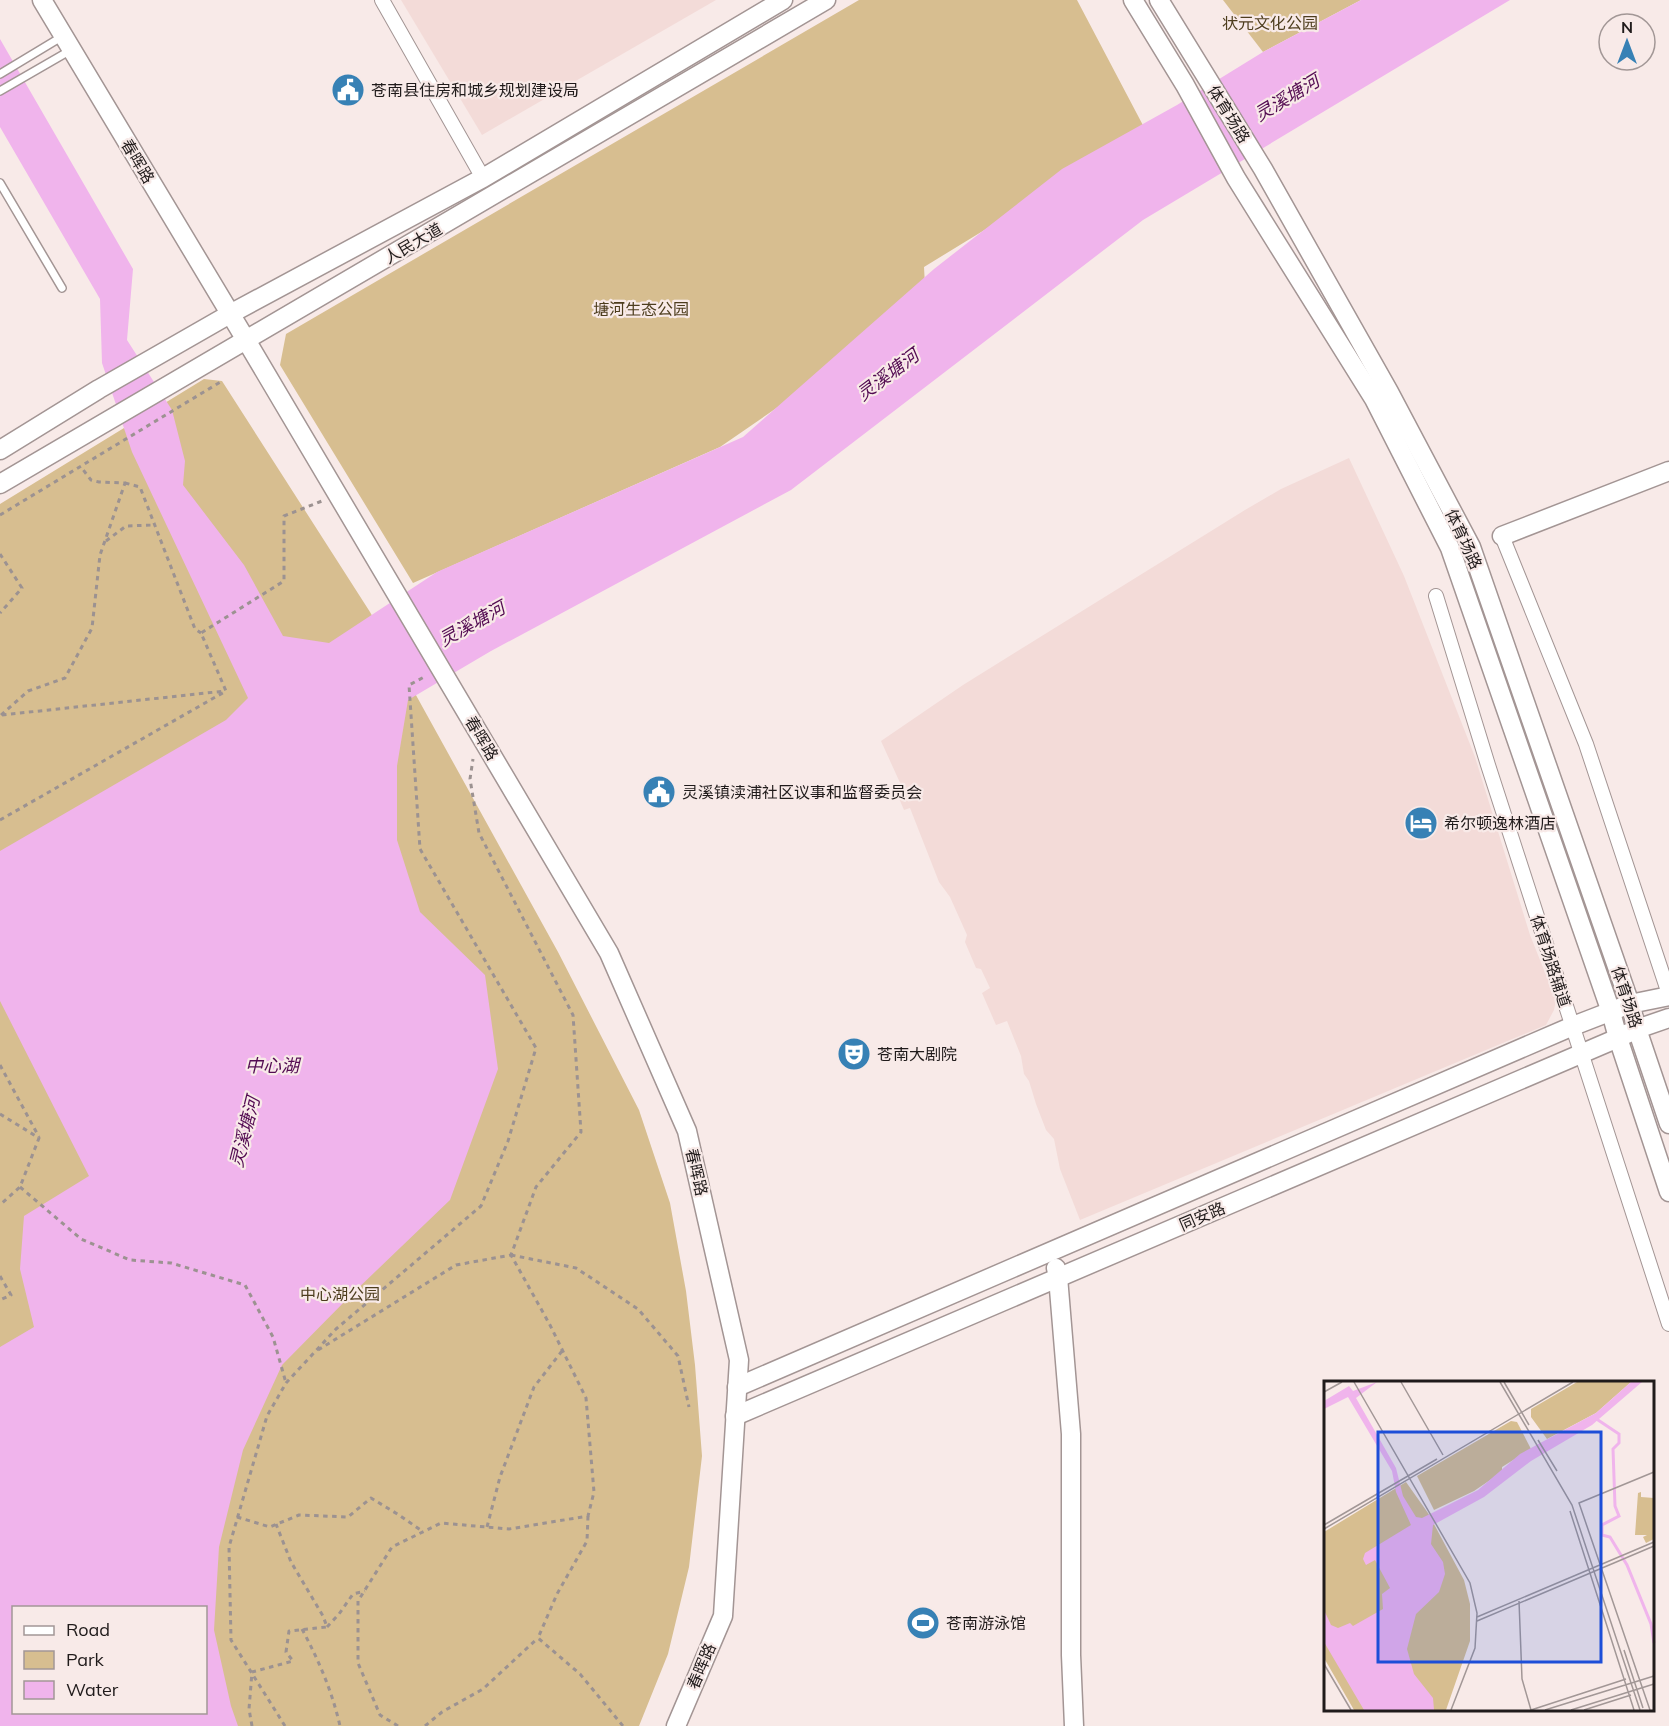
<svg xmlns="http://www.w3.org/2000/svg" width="1669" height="1726" viewBox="0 0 1669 1726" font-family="Mulish,'Noto Sans SC',sans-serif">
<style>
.built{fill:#f3dbd8}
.green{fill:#d7be90;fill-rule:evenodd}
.water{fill:#f0b4ec;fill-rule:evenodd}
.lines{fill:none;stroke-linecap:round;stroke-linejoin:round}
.lane-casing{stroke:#a39594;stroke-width:10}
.street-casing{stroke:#a39594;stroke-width:16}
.secondary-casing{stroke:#a39594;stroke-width:21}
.path{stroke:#9c9291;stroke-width:3;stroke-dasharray:4.5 4.5;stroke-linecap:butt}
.lane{stroke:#fff;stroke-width:7}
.street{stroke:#fff;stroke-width:14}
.secondary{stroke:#fff;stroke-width:18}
.labels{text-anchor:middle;stroke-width:4.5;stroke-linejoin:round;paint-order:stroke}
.park-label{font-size:16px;fill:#4d3d1d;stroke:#f8eae8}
.poi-label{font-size:16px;fill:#201b1b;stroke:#f8eae8;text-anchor:start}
.street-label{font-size:16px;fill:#201b1b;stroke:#f8eae8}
.water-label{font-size:18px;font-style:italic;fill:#530b52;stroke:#f8eae8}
.inset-river{fill:none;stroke:#f0b4ec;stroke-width:3}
.inset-road{fill:none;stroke:#a29796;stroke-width:1.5}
.view{fill:#1d4ed8;fill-opacity:0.15;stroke:#1d4ed8;stroke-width:3}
.inset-edge{fill:none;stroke:#201b1b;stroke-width:3}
</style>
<rect width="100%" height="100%" fill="#f8eae8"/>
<!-- built -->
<g class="built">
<polygon points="401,0 716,0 482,135"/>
<polygon points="1349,458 1404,576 1475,757 1530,935 1556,1000 1554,1010 1546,1025 1080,1220 1060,1169 1054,1139 1046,1130 1036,1104 1029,1081 1024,1074 1021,1056 1007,1021 996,1025 982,993 990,988 981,969 976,968 965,942 967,935 950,897 939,882 910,808 904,810 895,789 901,785 881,741 963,685 1245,510 1281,489"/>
</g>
<!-- green -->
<g class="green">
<polygon points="859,0 1077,0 1146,131 924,267 926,305 720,447 413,583 280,365 286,334"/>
<polygon points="1223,0 1361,0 1263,52"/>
<path d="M 204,379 L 222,381 L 370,612 L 558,952 L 639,1110 L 670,1203 L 686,1291 L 695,1365 L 702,1456 L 689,1567 L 668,1654 L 639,1726 L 0,1726 L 0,504 ZM 14,1608 L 206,1608 L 206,1712 L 14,1712 Z"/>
</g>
<!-- water -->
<path class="water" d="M 1361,0 L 1510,0 L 1143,220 L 791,490 L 491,651 L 408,700 L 397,766 L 397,840 L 420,912 L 485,975 L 498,1069 L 450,1200 L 352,1294 L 282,1365 L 243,1450 L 219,1547 L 214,1630 L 231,1706 L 238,1726 L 0,1726 L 0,1347 L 34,1327 L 20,1269 L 24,1216 L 89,1176 L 0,1001 L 0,851 L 226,720 L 248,698 L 132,452 L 102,363 L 100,299 L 0,127 L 0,39 L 133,269 L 127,340 L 172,410 L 185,461 L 183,485 L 244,565 L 283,636 L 329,643 L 437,572 L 743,437 L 934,269 L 1062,169 L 1177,105 L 1263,52 ZM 14,1608 L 206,1608 L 206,1712 L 14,1712 Z"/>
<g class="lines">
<defs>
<g id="lane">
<polyline points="0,74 63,36"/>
<polyline points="0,91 71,50"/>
<polyline points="0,183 62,288"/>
</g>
<g id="street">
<polyline points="382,0 483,178"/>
<polyline points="1502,536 1586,744 1669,994"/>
<polyline points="1436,596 1488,765 1669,1324"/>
</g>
<g id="secondary">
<polyline points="42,0 246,340 609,953 687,1131 739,1360 723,1616 676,1726"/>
<polyline points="1133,0 1185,85 1236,178 1374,399 1450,548 1611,1012 1618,1038 1669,1192"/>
<polyline points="1159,0 1263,169 1389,392 1471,547 1630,1004 1637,1029 1669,1124"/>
<polyline points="0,450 99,389 230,314 483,178 783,0"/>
<polyline points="0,484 826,0"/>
<polyline points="1502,536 1669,471"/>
<polyline points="1056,1268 1058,1277 1071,1434 1071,1655 1074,1726"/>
<polyline points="737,1387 1573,1026 1630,1004 1669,996"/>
<polyline points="735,1416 1618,1038 1637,1029 1669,1018"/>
</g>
</defs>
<!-- lane casing -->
<use href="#lane" class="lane-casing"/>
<!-- street casing -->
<use href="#street" class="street-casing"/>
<!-- secondary casing -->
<use href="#secondary" class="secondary-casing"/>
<!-- path -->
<g class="path">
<polyline points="125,483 140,487 195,629 201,633"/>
<polyline points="0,515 222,381"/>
<polyline points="106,541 126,526 154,525"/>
<polyline points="0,554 22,588 0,613"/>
<polyline points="1,715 28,691 65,678 92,628 100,555 125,483 99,482 91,480 81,467"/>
<polyline points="2,715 225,691"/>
<polyline points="0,820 226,691 201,633 284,581 284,516 322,501"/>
<polyline points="0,1065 39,1137"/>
<polyline points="0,1114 39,1138 20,1187 0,1205"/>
<polyline points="20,1187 81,1239 130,1260 171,1263 245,1285 273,1337 286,1383"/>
<polyline points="511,1255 576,1268 638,1309 678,1356 689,1407"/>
<polyline points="0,1276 11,1295 0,1300"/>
<polyline points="318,1350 456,1265 511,1255 536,1187 581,1132 573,1015 479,833 470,779 473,759"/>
<polyline points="588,1516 587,1541 557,1594 538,1638 580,1674 623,1726"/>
<polyline points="237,1517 270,1527 299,1515 348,1517 371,1498 399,1515 422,1531"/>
<polyline points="487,1527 500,1477 534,1387 562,1351"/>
<polyline points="327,1627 339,1614 353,1594 365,1591"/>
<path d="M 302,1629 C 319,1661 332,1691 340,1726"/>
<polyline points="252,1726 249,1709 252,1672 293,1661 286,1652 289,1631 327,1627 323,1616 291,1562 276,1524"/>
<polyline points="285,1726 231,1640 229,1547 267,1416 286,1383 336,1329 481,1206 508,1141 536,1048 420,849 409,685 426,676"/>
<polyline points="398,1726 380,1715 358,1663 358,1601 392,1547 441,1523 509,1529 588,1516 594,1492 586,1398 550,1325 511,1255"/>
<polyline points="425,1726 442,1712 483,1689 538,1638"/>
</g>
<!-- lane -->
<use href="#lane" class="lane"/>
<!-- street -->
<use href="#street" class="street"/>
<!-- secondary -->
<use href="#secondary" class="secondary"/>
</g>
<!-- icons -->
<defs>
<symbol id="civic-disc" viewBox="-11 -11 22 22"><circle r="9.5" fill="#3781b5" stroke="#f8eae8"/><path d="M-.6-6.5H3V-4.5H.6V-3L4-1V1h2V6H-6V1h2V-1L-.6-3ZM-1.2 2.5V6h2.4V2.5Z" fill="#fff"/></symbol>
<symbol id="hotel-disc" viewBox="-11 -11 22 22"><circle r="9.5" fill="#3781b5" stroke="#f8eae8"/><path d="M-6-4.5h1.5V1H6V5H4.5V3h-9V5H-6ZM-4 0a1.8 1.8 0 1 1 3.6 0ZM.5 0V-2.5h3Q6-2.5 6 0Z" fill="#fff"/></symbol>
<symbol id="theatre-disc" viewBox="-11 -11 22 22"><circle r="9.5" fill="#3781b5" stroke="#f8eae8"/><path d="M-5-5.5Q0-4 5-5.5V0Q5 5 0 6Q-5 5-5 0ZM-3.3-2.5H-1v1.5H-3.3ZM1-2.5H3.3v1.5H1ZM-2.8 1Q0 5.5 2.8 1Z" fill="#fff"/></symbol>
<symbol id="stadium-disc" viewBox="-11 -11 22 22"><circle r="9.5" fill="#3781b5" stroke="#f8eae8"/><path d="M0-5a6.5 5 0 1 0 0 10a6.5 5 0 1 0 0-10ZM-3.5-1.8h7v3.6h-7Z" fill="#fff"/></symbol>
</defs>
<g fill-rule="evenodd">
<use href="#civic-disc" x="329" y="71" width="38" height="38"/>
<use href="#civic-disc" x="640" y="773" width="38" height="38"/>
<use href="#hotel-disc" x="1402" y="804" width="38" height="38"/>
<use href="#theatre-disc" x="835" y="1035" width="38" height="38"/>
<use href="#stadium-disc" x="904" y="1604" width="38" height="38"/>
</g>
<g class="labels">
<!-- park labels -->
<g class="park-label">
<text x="1270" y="29">状元文化公园</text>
<text x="641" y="315">塘河生态公园</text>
<text x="340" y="1300">中心湖公园</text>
</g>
<!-- poi labels -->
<g class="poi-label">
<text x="371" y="96">苍南县住房和城乡规划建设局</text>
<text x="682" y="798">灵溪镇渎浦社区议事和监督委员会</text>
<text x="1444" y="829">希尔顿逸林酒店</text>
<text x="877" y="1060">苍南大剧院</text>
<text x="946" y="1629">苍南游泳馆</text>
</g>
<!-- street labels -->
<g class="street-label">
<text transform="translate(1229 114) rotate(58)" y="6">体育场路</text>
<text transform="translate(138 161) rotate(59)" y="6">春晖路</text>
<text transform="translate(413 243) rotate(-30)" y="6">人民大道</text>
<text transform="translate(1464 539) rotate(65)" y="6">体育场路</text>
<text transform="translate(482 738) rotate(59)" y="6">春晖路</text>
<text transform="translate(1551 961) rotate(72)" y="6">体育场路辅道</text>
<text transform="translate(1627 997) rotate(72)" y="6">体育场路</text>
<text transform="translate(697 1172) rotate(77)" y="6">春晖路</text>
<text transform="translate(1202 1216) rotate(-23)" y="6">同安路</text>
<text transform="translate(701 1666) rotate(-67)" y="6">春晖路</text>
</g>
<!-- water labels -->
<g class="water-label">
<text transform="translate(1287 98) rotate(-31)" y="6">灵溪塘河</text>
<text transform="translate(888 375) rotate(-37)" y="6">灵溪塘河</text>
<text transform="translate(472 624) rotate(-29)" y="6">灵溪塘河</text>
<text x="272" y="1072">中心湖</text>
<text transform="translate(245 1132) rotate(-76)" y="6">灵溪塘河</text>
</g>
</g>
<!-- overview -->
<g transform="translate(1324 1381)">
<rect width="330" height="330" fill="#f8eae8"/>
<path d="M 253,1 L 307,1 L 272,32 L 223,58 L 207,36 L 207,28 ZM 187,40 L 193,41 L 207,68 L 178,86 L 178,91 L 150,110 L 110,129 L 93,95 ZM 82,101 L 104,132 L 140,199 L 146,223 L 146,260 L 122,329 L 30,329 L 0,277 L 0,151 ZM 317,111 L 317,116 L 330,117 L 330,158 L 322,162 L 319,156 L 323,154 L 311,154 L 314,112 Z" fill="#d7be90"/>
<path d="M 53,1 L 32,17 L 72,87 L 79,115 L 92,136 L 98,137 L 154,109 L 196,73 L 272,32 L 307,1 L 318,1 L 268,44 L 207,80 L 160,116 L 109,144 L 107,163 L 119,181 L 121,193 L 115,211 L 92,233 L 83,268 L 90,293 L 109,317 L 110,329 L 40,329 L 0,261 L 0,229 L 7,244 L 14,247 L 26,242 L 29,245 L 59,228 L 58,213 L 66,207 L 51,179 L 42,184 L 39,178 L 41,172 L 87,144 L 72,111 L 68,90 L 24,16 L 0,28 L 0,20 L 25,5 L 29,10 Z" fill="#f0b4ec"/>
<path class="inset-river" d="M 271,37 L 295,53 L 295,62 L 289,68 L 291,125 L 295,135 L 278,144 L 278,154 L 286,156 L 303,184 L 327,243 L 330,262"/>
<path class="inset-road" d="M 30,1 L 146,202 L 153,232 L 151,267 L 127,329M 77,1 L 119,74M 176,1 L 248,124 L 316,329M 180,1 L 205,44M 0,11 L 18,1M 214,59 L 233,90M 246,130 L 310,329M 0,144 L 113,78M 0,148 L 249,1M 195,220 L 198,298 L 207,329M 153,236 L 330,161M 153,240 L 330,165M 300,269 L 319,327M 0,283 L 27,329M 207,329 L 302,298M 221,329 L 330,295M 247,329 L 330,303M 260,329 L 307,314M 326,329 L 255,122 L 330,91"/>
<path class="view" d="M 54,51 L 277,51 L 277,281 L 54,281 Z"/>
<rect width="330" height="330" class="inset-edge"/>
</g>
<!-- legend -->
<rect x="12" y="1606" width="195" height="108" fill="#f8eae8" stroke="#a29796" stroke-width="1.5"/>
<rect x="24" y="1626" width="30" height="9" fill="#ffffff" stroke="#a29796" stroke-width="1.5"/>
<text x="66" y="1636" font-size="18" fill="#201b1b">Road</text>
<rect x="24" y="1651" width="30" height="18" fill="#d7be90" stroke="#a29796" stroke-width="1.5"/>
<text x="66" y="1666" font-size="18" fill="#201b1b">Park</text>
<rect x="24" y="1681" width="30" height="18" fill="#f0b4ec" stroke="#a29796" stroke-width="1.5"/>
<text x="66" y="1696" font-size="18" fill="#201b1b">Water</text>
<!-- north arrow -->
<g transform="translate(1627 42)"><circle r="28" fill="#f8eae8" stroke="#a29796" stroke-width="1.5"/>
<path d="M0-4.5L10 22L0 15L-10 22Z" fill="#3781b5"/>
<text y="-9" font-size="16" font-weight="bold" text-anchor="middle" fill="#201b1b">N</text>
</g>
</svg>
